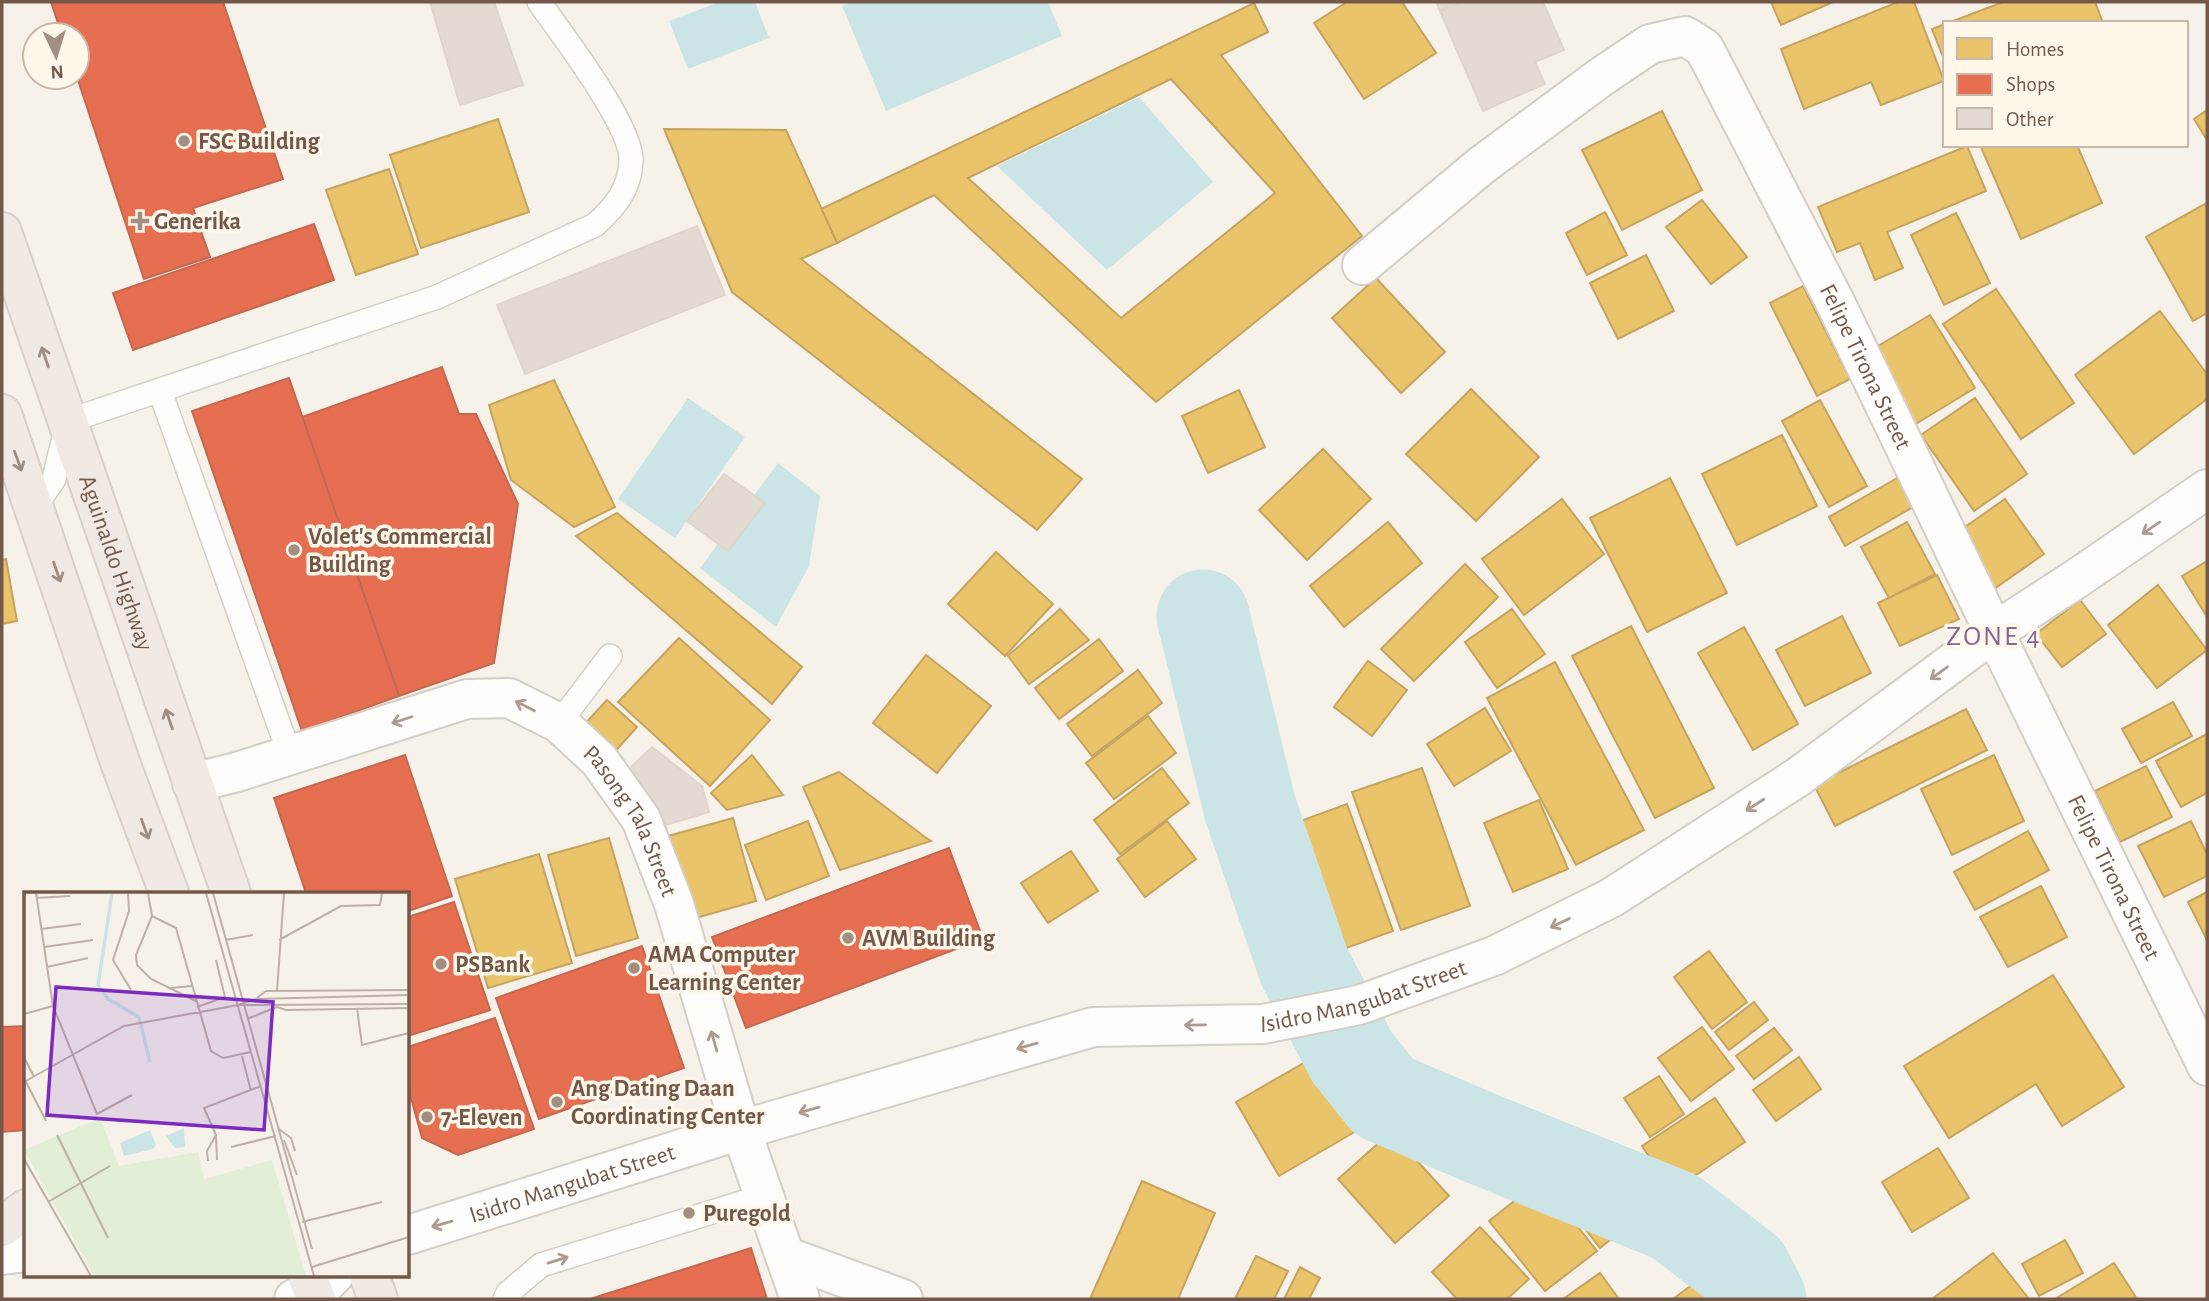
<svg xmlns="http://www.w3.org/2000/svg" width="2209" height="1301" viewBox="0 0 2209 1301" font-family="'Alegreya Sans',sans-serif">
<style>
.water{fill:#cbe5e6}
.homes{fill:#e9c46a;stroke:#c6a460;stroke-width:2;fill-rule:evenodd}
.shops{fill:#e76f51;stroke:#c4684f;stroke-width:2}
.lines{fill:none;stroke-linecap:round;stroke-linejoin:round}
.river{stroke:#cbe5e6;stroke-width:93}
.building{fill:#e3dad1;stroke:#dfd5cc;stroke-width:2}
.service-casing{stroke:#d4cec7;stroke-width:26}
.minor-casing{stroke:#d4cec7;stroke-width:42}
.tertiary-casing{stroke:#d4cec7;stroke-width:42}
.secondary-casing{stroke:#d5cec6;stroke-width:42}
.trunk-casing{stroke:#d8cfc9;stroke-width:42}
.service{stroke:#fefdfc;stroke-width:23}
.minor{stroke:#fefdfc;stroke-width:38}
.tertiary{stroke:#fefdfc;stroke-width:38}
.secondary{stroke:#fefdfc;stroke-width:38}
.trunk{stroke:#f1eae4;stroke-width:38}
.oneway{stroke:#a08c80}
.oneway2{stroke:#ab9b91}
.poi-dot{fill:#a28f82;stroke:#fff7ea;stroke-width:2.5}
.labels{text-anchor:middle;stroke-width:7;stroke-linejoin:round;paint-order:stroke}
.poi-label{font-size:24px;font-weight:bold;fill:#74594a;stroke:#fff7ea;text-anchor:start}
.street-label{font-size:24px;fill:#74594a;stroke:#fff7ea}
.quarter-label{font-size:28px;letter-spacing:2px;fill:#876598;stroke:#fff7ea}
.inset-river{fill:none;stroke:#cbe5e6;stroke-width:3.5}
.inset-road{fill:none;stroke:#beb0a5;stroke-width:2}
.view{fill:#7b2cbf;fill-opacity:0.15;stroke:#7b2cbf;stroke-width:3.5}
.inset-edge{fill:none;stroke:#74594a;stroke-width:3.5}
</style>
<rect width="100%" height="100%" fill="#f6f2ea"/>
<!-- water -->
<g class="water">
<polygon points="719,2 755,2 769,38 688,69 669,21"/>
<polygon points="853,2 1048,2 1062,36 886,111 842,6"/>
<polygon points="1139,97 1213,182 1107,270 997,166"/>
<polygon points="688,398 745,437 675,538 618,499"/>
<polygon points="778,463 820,496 809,566 776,627 700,568"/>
</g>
<!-- homes -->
<g class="homes">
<polygon points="1347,2 1402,2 1436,53 1364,99 1314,23"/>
<polygon points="1771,2 1833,2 1781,25"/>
<polygon points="1898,2 1914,2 1944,81 1881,105 1871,82 1804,109 1781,49"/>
<polygon points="2003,2 2095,2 2103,23 1948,23"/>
<path d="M 1254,3 L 1268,32 L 1221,55 L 1362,236 L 1156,402 L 934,195 L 837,243 L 821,209 ZM 1171,79 L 1275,193 L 1121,318 L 968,178 Z"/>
<polygon points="1945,24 1945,62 1932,29"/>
<polygon points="2207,110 2207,140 2194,119"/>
<polygon points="1662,111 1702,190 1622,230 1582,150"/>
<polygon points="498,119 529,212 421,248 390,155"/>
<polygon points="664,129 786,130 837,243 801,259 1082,479 1037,530 732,292"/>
<polygon points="1980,145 2077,145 2102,203 2021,239"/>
<polygon points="1967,146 1986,191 1887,232 1903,268 1875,280 1860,243 1837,252 1818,207"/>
<polygon points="389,169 418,254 356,275 326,190"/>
<polygon points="1702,200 1747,257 1711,284 1666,227"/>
<polygon points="2205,204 2207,209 2207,313 2193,321 2146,237"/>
<polygon points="1605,212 1627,255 1587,275 1566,233"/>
<polygon points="1956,213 1990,283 1944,305 1911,235"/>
<polygon points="1646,255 1674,311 1618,339 1590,283"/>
<polygon points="1376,278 1445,352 1401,393 1332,318"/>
<polygon points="1803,286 1850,379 1817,396 1770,303"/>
<polygon points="1996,289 2074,403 2021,439 1943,324"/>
<polygon points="2160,311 2207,374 2207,399 2134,454 2075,375"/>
<polygon points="1930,315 1975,388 1914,425 1868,352"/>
<polygon points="554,380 615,507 574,527 511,480 489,405"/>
<polygon points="1471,389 1539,457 1476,521 1406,454"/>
<polygon points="1239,390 1265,447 1208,473 1182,416"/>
<polygon points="1975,398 2027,474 1974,511 1921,435"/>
<polygon points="1820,400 1867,486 1829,507 1782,421"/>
<polygon points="1782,435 1817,506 1737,545 1702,474"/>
<polygon points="1323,449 1371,499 1307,560 1259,510"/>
<polygon points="1899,477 1915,506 1845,546 1829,517"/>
<polygon points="1670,478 1727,593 1647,632 1590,518"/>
<polygon points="1562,499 1604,554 1524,615 1482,559"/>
<polygon points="2005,499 2044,554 1991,591 1952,536"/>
<polygon points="617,513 802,667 772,704 576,536"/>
<polygon points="1388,522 1422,563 1344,627 1310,586"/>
<polygon points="1907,522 1935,574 1889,598 1861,547"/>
<polygon points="996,552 1053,604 1005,656 948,604"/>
<polygon points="6,559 17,621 2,624 2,560"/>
<polygon points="2207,561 2207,617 2182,576"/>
<polygon points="1465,564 1498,597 1414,681 1381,649"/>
<polygon points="1937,575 1959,619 1900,646 1878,603"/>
<polygon points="2158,585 2207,650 2157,688 2108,625"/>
<polygon points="2080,600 2106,634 2062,667 2036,634"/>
<polygon points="1060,609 1089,640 1029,684 1008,656"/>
<polygon points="1512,609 1545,654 1497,688 1465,642"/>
<polygon points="1842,616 1871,673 1805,706 1776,650"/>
<polygon points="1631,626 1714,788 1655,818 1572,656"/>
<polygon points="1744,627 1798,724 1753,750 1698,653"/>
<polygon points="679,638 770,720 710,786 618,702"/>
<polygon points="1099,639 1123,671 1059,719 1035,688"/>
<polygon points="926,655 991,706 937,773 873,723"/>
<polygon points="1368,661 1407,690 1372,736 1334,707"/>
<polygon points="1555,662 1644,830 1576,865 1487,698"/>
<polygon points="1138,670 1162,703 1092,756 1067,724"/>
<polygon points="607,700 637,727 611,756 581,728"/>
<polygon points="2173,702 2192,736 2141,763 2122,729"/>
<polygon points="1485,708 1511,751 1454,786 1427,744"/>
<polygon points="1966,709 1987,750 1835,826 1814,785"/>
<polygon points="1148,716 1176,753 1114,799 1086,763"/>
<polygon points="2207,734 2207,793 2181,807 2156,761"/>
<polygon points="752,755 783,795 727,810 711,793"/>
<polygon points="1994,755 2024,821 1952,855 1921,789"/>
<polygon points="2146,766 2172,817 2120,842 2095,791"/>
<polygon points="1162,768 1189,803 1120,854 1094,820"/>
<polygon points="1422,768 1470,906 1401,930 1352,792"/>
<polygon points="839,772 925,837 931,841 840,870 803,787"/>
<polygon points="1539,800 1568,869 1513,892 1484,823"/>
<polygon points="1347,804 1393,931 1330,954 1284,827"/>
<polygon points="733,818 756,901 692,919 668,836"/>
<polygon points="808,821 829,876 766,900 745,845"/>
<polygon points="1167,821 1196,859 1145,897 1117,859"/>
<polygon points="2191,821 2207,854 2207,876 2164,897 2138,846"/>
<polygon points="2028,831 2049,870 1975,910 1954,872"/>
<polygon points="609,838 638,938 576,956 548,855"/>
<polygon points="1071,851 1098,891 1048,923 1021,883"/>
<polygon points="539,854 572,963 488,988 455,879"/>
<polygon points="2041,886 2067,937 2008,967 1980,917"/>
<polygon points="2207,892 2207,940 2188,902"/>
<polygon points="1709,951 1747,1002 1712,1029 1674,977"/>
<polygon points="2053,975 2124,1087 2062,1126 2036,1084 1949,1138 1904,1066"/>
<polygon points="1754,1002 1768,1020 1729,1050 1715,1032"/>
<polygon points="1702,1027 1734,1069 1691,1101 1658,1058"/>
<polygon points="1774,1028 1792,1050 1754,1079 1736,1056"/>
<polygon points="1314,1057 1358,1130 1279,1176 1236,1102"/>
<polygon points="1799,1057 1821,1089 1776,1121 1753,1090"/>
<polygon points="1659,1076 1684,1114 1650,1137 1624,1098"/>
<polygon points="1715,1098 1745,1142 1672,1191 1642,1146"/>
<polygon points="1391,1132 1449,1196 1395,1243 1338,1179"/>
<polygon points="1938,1148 1969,1198 1912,1232 1882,1182"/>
<polygon points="1541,1180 1597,1251 1545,1291 1489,1221"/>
<polygon points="1142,1181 1215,1213 1178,1299 1090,1299"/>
<polygon points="1588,1188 1621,1231 1600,1248 1566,1204"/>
<polygon points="1480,1227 1529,1279 1507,1299 1457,1299 1432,1272"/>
<polygon points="2065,1240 2083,1273 2039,1296 2022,1264"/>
<polygon points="1993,1253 2029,1299 1932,1299"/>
<polygon points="1256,1256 1288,1271 1274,1299 1235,1299"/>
<polygon points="2114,1263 2137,1299 2055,1299"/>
<polygon points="1300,1267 1320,1278 1309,1299 1284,1299"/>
<polygon points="1600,1273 1619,1299 1563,1299"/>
<polygon points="1696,1282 1708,1299 1673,1299"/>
</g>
<!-- shops -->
<g class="shops">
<polygon points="51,2 223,2 283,179 193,208 210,257 144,279 77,77 77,35 62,35"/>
<polygon points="314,224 334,280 133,350 113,293"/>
<polygon points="442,367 459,414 476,414 518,504 494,663 399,696 302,417"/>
<polygon points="289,378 399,696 302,731 192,411"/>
<polygon points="405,755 452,896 408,911 408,893 306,893 274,798"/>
<polygon points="949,848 983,939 746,1028 712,937"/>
<polygon points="454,902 490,1010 408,1036 408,917"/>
<polygon points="642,946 684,1068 539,1119 496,998"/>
<polygon points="495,1018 534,1129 458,1155 422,1138 408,1087 408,1047"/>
<polygon points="26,1026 26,1130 2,1132 2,1027"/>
<polygon points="751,1248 767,1299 590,1299"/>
</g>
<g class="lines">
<!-- river -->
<polyline class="river" points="1203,616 1250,808 1304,966 1352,1057 1384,1097 1483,1139 1674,1216 1745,1270 1760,1299"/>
</g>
<!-- building -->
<g class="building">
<polygon points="430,2 494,2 523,85 460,105"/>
<polygon points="1436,2 1463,2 1440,11"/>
<polygon points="1463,2 1543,2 1564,50 1535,62 1545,84 1483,111 1440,11"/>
<polygon points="697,226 725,295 525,374 497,305"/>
<polygon points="724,474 765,503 728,551 687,521"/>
<polygon points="652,747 702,786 709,812 662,826 627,771"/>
</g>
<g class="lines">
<defs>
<g id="service">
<polyline points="160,391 283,736"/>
<path d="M 35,507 L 54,479 L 68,421 L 437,297 L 595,225 C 615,207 630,189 631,161 C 633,127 561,33 539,2"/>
<polyline points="559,723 610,656"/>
<polyline points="505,1299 508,1293 541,1265 764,1196"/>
</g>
<g id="minor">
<path id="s1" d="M 1362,265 L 1482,165 L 1601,77 L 1650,44 L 1685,36 L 1704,48 L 1717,73 L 1836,304 L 1994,632"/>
<path id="s2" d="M 192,783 L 237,772 L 467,699 L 509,698 L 559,723 L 599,760 L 641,819 L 674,904 L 741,1130 L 800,1299"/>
<polyline points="785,1256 903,1299"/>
</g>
<g id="tertiary">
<path id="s3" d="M 1994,632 L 2207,1066"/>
<path id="s4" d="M 408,1235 L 741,1130 L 1093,1027 L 1263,1024 L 1359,1005 L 1494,956 L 1611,898 L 1798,777 L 1994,632 L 2076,579 L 2207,489"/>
</g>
<g id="secondary">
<polyline points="2,1255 26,1252"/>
<polyline points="294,1299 314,1295 334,1275"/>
</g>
<g id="trunk">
<path id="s5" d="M 2,232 L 231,893"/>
<polyline points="2,414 121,765 169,893"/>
<polyline points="2,1227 26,1209"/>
<polyline points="307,1275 316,1299"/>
<polyline points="369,1275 378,1299"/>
</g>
</defs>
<!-- service casing -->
<use href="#service" class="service-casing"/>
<!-- minor casing -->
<use href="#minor" class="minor-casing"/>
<!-- tertiary casing -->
<use href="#tertiary" class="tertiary-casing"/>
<!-- secondary casing -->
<use href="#secondary" class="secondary-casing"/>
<!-- trunk casing -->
<use href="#trunk" class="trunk-casing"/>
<!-- service -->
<use href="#service" class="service"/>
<!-- minor -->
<use href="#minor" class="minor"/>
<!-- tertiary -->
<use href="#tertiary" class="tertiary"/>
<!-- secondary -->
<use href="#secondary" class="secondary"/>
<!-- trunk -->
<use href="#trunk" class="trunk"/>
</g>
<!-- one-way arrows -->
<defs><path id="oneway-shaft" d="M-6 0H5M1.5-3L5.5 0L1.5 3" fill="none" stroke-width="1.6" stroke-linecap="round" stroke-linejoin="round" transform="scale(1.75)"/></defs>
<g class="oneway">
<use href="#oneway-shaft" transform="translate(45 357) rotate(-109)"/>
<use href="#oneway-shaft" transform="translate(18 461) rotate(70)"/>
<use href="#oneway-shaft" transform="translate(57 572) rotate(71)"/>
<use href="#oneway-shaft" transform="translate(169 719) rotate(-109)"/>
<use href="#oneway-shaft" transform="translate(145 829) rotate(70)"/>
</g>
<g class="oneway2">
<use href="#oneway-shaft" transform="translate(2151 528) rotate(146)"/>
<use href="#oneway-shaft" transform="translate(1939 673) rotate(144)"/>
<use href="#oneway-shaft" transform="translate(525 706) rotate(-153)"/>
<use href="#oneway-shaft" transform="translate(402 720) rotate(162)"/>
<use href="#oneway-shaft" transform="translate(1755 805) rotate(147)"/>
<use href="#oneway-shaft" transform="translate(1560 923) rotate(154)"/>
<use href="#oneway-shaft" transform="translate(1195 1025) rotate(179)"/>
<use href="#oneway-shaft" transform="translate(714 1041) rotate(-106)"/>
<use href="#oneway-shaft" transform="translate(1027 1046) rotate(164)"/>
<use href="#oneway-shaft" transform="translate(809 1110) rotate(164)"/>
<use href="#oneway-shaft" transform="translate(442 1224) rotate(164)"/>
<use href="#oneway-shaft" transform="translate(558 1260) rotate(-17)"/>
</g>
<!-- markers -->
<g class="poi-dot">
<circle cx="184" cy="141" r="7"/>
<path d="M136.5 210.5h7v7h7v7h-7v7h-7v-7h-7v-7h7z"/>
<circle cx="294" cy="550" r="7"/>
<circle cx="848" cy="938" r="7"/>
<circle cx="441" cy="964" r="7"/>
<circle cx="634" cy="968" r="7"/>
<circle cx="557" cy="1102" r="7"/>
<circle cx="427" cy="1117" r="7"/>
<circle cx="689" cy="1213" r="7"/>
</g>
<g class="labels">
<!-- poi labels -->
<g class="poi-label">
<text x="198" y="149">FSC Building</text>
<text x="154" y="229">Generika</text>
<text x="308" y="544">Volet's Commercial<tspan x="308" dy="28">Building</tspan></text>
<text x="862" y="946">AVM Building</text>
<text x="648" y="962">AMA Computer<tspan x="648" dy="28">Learning Center</tspan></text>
<text x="455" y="972">PSBank</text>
<text x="571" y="1096">Ang Dating Daan<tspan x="571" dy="28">Coordinating Center</tspan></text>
<text x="441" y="1125">7-Eleven</text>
<text x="703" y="1221">Puregold</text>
</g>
<!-- street labels -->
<g class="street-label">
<text dy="8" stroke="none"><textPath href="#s1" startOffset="779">Felipe Tirona Street</textPath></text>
<text dy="8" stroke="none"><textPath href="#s5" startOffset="350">Aguinaldo Highway</textPath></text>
<text dy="8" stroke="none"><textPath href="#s2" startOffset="509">Pasong Tala Street</textPath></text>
<text dy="8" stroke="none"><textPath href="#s3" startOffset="273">Felipe Tirona Street</textPath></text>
<text dy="8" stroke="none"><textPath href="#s4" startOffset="990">Isidro Mangubat Street</textPath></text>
<text dy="8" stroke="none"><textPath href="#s4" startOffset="172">Isidro Mangubat Street</textPath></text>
</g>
<!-- quarter labels -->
<g class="quarter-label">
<text x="1994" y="645">ZONE 4</text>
</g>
</g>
<!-- overview -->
<g transform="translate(24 892)">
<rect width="385" height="385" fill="#f6f2ea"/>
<path d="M 76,226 L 95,274 L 174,260 L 180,287 L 248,268 L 282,384 L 70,384 L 0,258 Z" fill="#e2eed5"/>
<path d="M 160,236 L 161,255 L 151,256 L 142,244 ZM 126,238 L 132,253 L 129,257 L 100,264 L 96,251 Z" fill="#cbe5e6"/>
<path class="inset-river" d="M 88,1 L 74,93 L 84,107 L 115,125 L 126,170"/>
<path class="inset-road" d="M 12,1 L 29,114 L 73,222 L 108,203M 104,1 L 105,19 L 89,68 L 107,98M 124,1 L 128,24M 182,1 L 290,384M 189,1 L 288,357M 12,6 L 46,4M 128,24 L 152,36 L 187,159 L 199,166 L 227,160M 128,24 L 112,63 L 113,73 L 127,87 L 172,109M 17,37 L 57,32M 201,48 L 229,43M 255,48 L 317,14 L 356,13 L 358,1M 20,55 L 69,48M 23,75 L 64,66M 147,96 L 168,94M 253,99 L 260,1M 385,103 L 232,107 L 214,113 L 385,112M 233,106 L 242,99 L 385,98M 173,115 L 201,105 L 192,68M 253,115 L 262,118 L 385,116M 333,116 L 338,153 L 385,141M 0,122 L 29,114M 223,127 L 253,115M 218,164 L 227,199M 0,165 L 10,185M 0,190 L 100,134 L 214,113M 2,190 L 22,229M 255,237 L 267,246 L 271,259M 33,243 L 84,346M 260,248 L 273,283M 207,255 L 252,244M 0,267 L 67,384M 193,268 L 192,243 L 180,216 L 237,194M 184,269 L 183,259 L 192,243M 24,310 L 86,274M 278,330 L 358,310M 288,375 L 385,345"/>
<path class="view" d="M 32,95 L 249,110 L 240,238 L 23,223 Z"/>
<rect width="385" height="385" class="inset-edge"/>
</g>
<!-- border -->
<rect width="2209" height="1301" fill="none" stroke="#74594a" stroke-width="7"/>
<!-- legend -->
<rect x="1943" y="21" width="245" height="126" fill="#fff7ea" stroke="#c7b8aa" stroke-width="2"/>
<rect x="1957" y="38" width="35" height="21" fill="#e9c46a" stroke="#c7b8aa" stroke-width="2"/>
<text x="2006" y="56" font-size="21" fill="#74594a">Homes</text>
<rect x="1957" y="74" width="35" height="21" fill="#e76f51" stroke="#c7b8aa" stroke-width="2"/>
<text x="2006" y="91" font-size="21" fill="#74594a">Shops</text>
<rect x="1957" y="108" width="35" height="21" fill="#e3dad1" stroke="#c7b8aa" stroke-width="2"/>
<text x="2006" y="126" font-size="21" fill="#74594a">Other</text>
<!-- north arrow -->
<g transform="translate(56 56) rotate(176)"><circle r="33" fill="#fff7ea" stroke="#c7b8aa" stroke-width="2"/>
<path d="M0-5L12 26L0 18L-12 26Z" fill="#a28f82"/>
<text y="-10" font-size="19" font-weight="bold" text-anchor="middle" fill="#74594a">N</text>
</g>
</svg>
